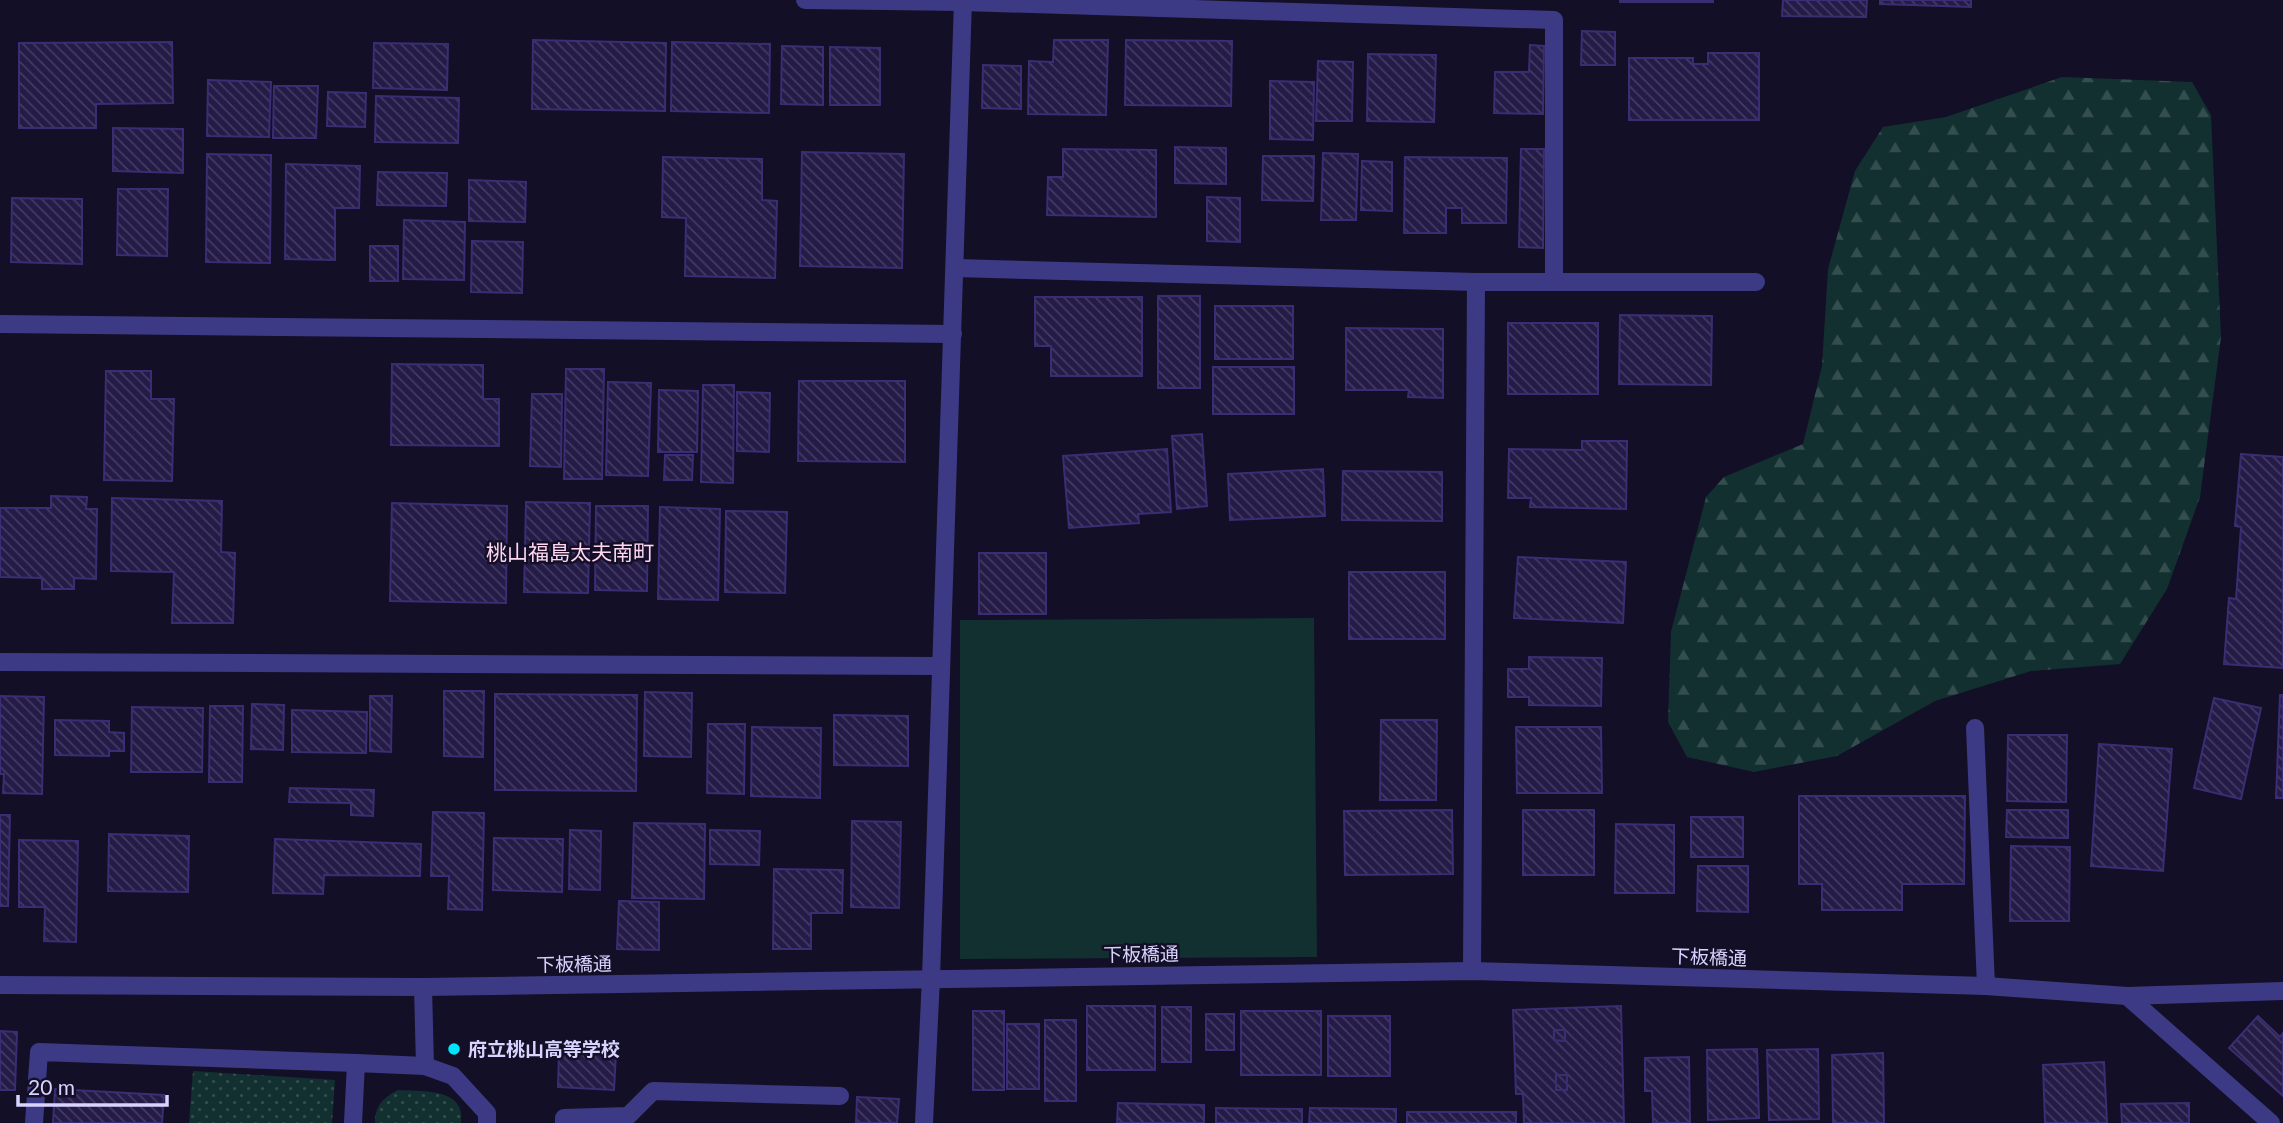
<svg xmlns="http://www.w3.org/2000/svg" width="2283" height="1123" viewBox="0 0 2283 1123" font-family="Lato,'Noto Sans JP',sans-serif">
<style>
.grass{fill:url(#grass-dots)}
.forest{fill:url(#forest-firs)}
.pitch{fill:#12302f}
.building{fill:url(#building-back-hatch);stroke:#3b2d73;stroke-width:2;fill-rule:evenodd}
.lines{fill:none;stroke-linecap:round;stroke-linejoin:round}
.minor{stroke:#3d3a85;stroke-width:18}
.poi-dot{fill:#00e5ff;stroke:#130f26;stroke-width:2.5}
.labels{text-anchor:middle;stroke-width:5;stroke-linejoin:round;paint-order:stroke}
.street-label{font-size:19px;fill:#d9d4ff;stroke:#130f26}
.poi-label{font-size:19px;font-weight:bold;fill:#d9d4ff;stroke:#130f26;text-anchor:start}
.neighbourhood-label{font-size:21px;fill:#ffd6f0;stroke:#130f26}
</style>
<defs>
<pattern id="grass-dots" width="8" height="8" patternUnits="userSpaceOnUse" patternTransform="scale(1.75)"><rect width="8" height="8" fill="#12302f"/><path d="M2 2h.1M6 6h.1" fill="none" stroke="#344d4e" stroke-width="1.8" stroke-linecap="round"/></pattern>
<pattern id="forest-firs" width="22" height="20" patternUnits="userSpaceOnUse" patternTransform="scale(1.75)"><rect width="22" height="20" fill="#12302f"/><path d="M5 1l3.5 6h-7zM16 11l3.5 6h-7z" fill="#344d4e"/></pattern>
<pattern id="building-back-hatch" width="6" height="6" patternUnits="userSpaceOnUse" patternTransform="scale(1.75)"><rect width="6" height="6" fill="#241b47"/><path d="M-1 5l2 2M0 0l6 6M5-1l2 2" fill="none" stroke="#433b63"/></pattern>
</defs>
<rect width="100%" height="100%" fill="#130f26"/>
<!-- grass -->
<g class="grass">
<polygon points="193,1071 335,1080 332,1123 189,1123"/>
<path d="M 398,1090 C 422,1092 466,1087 461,1123 L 375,1123 C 375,1107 382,1098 398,1090 Z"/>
</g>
<!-- forest -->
<polygon class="forest" points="2062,77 2192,82 2211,115 2221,337 2200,497 2167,589 2120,664 2031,671 1935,701 1837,756 1754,772 1687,757 1668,722 1671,632 1706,497 1724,477 1803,444 1822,366 1828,269 1855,171 1883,127 1946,117"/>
<!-- pitch -->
<polygon class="pitch" points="1314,618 1317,957 960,959 960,620"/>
<!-- building -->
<g class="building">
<rect x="1620" y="0" width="93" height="2"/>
<polygon points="1783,0 1867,0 1866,17 1782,16"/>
<polygon points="1880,0 1971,0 1971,7 1880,4"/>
<polygon points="1582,31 1615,32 1615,65 1581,65"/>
<polygon points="533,40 666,43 665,111 532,109"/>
<polygon points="1054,40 1108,40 1106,115 1028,114 1029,61 1053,62"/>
<polygon points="1126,40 1232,41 1231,106 1125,105"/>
<polygon points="172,42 173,103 96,104 96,128 19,128 19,43"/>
<polygon points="672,42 770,44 769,113 671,111"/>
<polygon points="374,43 448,44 447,90 373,88"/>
<polygon points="1530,45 1544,46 1543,114 1494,113 1495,72 1529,72"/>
<polygon points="782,46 823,47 823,105 781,104"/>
<polygon points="830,47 880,48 880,105 830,105"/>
<polygon points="1708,53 1759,53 1759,120 1629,120 1629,58 1693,58 1693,64 1708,64"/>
<polygon points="1368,54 1436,55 1434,122 1367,121"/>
<polygon points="1318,61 1353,62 1352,121 1316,121"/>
<polygon points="983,65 1021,66 1021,109 982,108"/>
<polygon points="208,80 271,82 269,137 207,136"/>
<polygon points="1270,81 1314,82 1313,140 1270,139"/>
<polygon points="274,86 318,86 316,138 273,138"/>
<polygon points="328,92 366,93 365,127 327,126"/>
<polygon points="376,96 459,98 458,143 375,142"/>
<polygon points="113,128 183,129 183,173 113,171"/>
<polygon points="1175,147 1226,148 1226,184 1175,183"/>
<polygon points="1063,149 1156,150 1156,217 1047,215 1048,177 1063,177"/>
<polygon points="1521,149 1544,149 1543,248 1519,247"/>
<polygon points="802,152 904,154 902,268 800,266"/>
<polygon points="1323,153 1358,154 1356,220 1321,220"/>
<polygon points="207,154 271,155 270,263 206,262"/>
<polygon points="1263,156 1314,156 1313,201 1262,200"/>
<polygon points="663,157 762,159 762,200 777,201 775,278 685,276 686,218 662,217"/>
<polygon points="1405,157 1507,158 1506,223 1462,223 1462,208 1446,208 1446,233 1404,233"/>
<polygon points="1362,161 1392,162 1392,211 1361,210"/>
<polygon points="286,164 360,166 359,208 335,208 335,260 285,259"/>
<polygon points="378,172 447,173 446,206 377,205"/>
<polygon points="469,180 526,182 525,222 469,221"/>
<polygon points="118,189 168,189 167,256 117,255"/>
<polygon points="1207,197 1240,198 1240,242 1207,241"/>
<polygon points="12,198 82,199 82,264 11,262"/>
<polygon points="404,220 465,222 464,280 403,279"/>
<polygon points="472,241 523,242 522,293 471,292"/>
<rect x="370" y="246" width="28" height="35"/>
<rect x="1158" y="296" width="42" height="92"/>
<polygon points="1035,297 1142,297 1142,376 1051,376 1051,346 1035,346"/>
<rect x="1215" y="306" width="78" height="53"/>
<polygon points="1620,315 1712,316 1711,385 1619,384"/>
<rect x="1508" y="323" width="90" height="71"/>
<polygon points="1346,328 1443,329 1443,398 1408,397 1409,390 1346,390"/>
<polygon points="392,364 483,365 483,399 499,399 499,446 391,445"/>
<rect x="1213" y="367" width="81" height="47"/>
<polygon points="566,369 604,369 602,479 564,479"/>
<polygon points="106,371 151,371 151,399 174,399 172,481 104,480"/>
<polygon points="799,381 905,381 905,462 798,461"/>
<polygon points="608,382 651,383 648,476 606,475"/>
<polygon points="703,385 734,385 733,483 701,482"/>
<polygon points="659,390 698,391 697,452 658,452"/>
<polygon points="737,392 770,393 769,452 737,451"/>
<polygon points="532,394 562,394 561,467 530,466"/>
<polygon points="1202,434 1207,506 1177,509 1172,436"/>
<polygon points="1582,441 1627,441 1626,509 1530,507 1531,498 1508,498 1509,449 1582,450"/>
<polygon points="1167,449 1171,512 1138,514 1139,523 1069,528 1063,456"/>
<polygon points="2241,454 2283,457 2283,668 2224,664 2229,598 2236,599 2241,527 2235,526"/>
<polygon points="665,455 693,455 692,480 664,480"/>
<polygon points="1323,469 1325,516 1230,520 1228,474"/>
<polygon points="1343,471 1442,472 1442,521 1342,520"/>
<polygon points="51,496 87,497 86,509 97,509 96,579 74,578 74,589 42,589 42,578 0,577 0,508 51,508"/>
<polygon points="112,498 222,501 221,552 235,553 233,623 172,623 174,572 111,571"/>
<polygon points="526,502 590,503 588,593 524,592"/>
<polygon points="392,503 507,506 506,603 390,601"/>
<polygon points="596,506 648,506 647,591 595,590"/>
<polygon points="660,507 720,509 718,600 658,599"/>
<polygon points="726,511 787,512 785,593 725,592"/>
<rect x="979" y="553" width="67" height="61"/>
<polygon points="1518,557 1626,562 1623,623 1514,618"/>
<rect x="1349" y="572" width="96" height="67"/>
<polygon points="1529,657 1602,658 1601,706 1529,705 1529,697 1508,697 1508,669 1529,669"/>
<polygon points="444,691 484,691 483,757 444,756"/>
<polygon points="645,692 692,693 691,757 644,756"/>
<polygon points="495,694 637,695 636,791 495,790"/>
<polygon points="2280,695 2283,695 2283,798 2276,798"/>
<polygon points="0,696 44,697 42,794 3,793 4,774 0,774"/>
<polygon points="370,696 392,696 391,752 370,751"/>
<polygon points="2214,698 2261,708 2241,799 2194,788"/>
<polygon points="252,704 284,705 283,750 251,749"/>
<polygon points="210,706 243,706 242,782 209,782"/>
<polygon points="132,707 203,708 202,772 131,772"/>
<polygon points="292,710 367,712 366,753 292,752"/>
<polygon points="834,715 908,716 908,766 834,765"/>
<polygon points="55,720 109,721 109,732 124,733 124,751 109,751 109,756 55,755"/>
<polygon points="1381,720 1437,720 1436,800 1380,800"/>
<polygon points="708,724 745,724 744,794 707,793"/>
<polygon points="752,727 821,728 820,798 751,796"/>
<polygon points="1516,727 1601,727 1602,793 1517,793"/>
<polygon points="2008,735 2067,735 2066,802 2007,801"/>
<polygon points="2099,744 2172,749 2163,871 2091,866"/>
<polygon points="290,788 374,790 373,816 351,815 351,803 289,802"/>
<polygon points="1799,796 1965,796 1964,884 1902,884 1902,910 1822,910 1822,884 1799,884"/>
<polygon points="1452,810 1453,874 1345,875 1344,811"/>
<rect x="1523" y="810" width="71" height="65"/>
<polygon points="2007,810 2068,810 2068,838 2006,837"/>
<polygon points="433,812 484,813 482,910 448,909 449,876 431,876"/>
<polygon points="0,815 10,815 8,906 0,906"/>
<rect x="1691" y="817" width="52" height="40"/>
<polygon points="852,821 901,822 899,908 851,907"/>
<polygon points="634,823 705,824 704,899 632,898"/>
<polygon points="1616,824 1674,825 1674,893 1615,893"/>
<polygon points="570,830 601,831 600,890 569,889"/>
<polygon points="710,830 760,831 759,865 710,864"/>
<polygon points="109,834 189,836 188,892 108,891"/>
<polygon points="494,838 563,839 562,892 493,890"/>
<polygon points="275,839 421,844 420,876 324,875 323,894 273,893"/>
<polygon points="19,840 78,841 76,942 44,941 45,907 19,907"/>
<polygon points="2011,846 2070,847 2069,921 2010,921"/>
<polygon points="1698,866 1748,866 1748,912 1697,911"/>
<polygon points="774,869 843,870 842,913 811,913 811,949 773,949"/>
<polygon points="619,901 659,902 659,950 617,949"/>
<rect x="1087" y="1006" width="68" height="64"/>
<path d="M 1621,1006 L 1624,1123 L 1524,1123 L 1523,1094 L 1516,1094 L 1513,1010 ZM 1554,1030 L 1565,1030 L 1565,1041 L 1554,1040 ZM 1556,1075 L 1567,1075 L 1567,1090 L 1556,1090 Z"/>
<rect x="1162" y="1007" width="29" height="55"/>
<rect x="973" y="1011" width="31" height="79"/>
<rect x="1241" y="1011" width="80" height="64"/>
<rect x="1206" y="1014" width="28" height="36"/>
<rect x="1328" y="1016" width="62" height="60"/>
<polygon points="2258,1016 2280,1037 2283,1033 2283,1096 2229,1048"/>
<rect x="1045" y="1020" width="31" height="81"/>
<rect x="1007" y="1024" width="32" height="65"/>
<polygon points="1554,1030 1565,1030 1565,1041 1554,1040"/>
<polygon points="0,1031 17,1032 15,1090 0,1090"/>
<polygon points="1757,1049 1759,1118 1708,1120 1707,1050"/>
<polygon points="1818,1049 1819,1119 1769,1120 1767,1050"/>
<polygon points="559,1050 616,1053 614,1090 558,1087"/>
<polygon points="1883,1053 1884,1123 1833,1123 1832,1055"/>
<polygon points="1689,1057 1690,1123 1653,1123 1652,1091 1645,1091 1645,1058"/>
<polygon points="2104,1062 2107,1123 2045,1123 2043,1065"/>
<rect x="1556" y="1075" width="11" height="15"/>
<polygon points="55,1089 164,1095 162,1123 53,1123"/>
<polygon points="857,1097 899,1099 897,1123 856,1123"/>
<polygon points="1118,1103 1204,1105 1204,1123 1117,1123"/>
<polygon points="2189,1103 2189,1123 2122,1123 2121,1104"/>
<polygon points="1216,1108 1302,1109 1302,1123 1216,1123"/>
<polygon points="1310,1108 1396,1109 1396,1123 1309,1123"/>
<rect x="1407" y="1112" width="109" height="11"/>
</g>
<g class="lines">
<!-- minor -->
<g class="minor">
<polyline points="805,0 963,2 1554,20 1554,282"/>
<polyline points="955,268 1476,282 1756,282"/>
<polyline points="0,324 953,334"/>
<polyline points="0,662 941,666"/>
<polyline points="1975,728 1986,986"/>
<polyline points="1472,971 1476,282"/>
<polyline points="0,985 423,987 1472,971 1986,986 2127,996 2283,991"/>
<polyline points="423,987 425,1066"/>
<polyline points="2127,996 2271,1123"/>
<polyline points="34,1123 39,1052 356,1063"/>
<polyline points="353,1123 356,1063 425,1066 453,1076 487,1113 487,1123"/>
<polyline points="564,1123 564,1118 628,1116 653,1091 840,1096"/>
<polyline points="924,1123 931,978 963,0"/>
</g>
</g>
<!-- markers -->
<circle class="poi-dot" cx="454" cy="1049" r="7"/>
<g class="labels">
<!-- street labels -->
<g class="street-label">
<text transform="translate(1141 954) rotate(-1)" y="7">下板橋通</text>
<text transform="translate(1709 957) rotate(2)" y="7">下板橋通</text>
<text transform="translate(574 964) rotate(-1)" y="7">下板橋通</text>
</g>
<!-- poi labels -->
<g class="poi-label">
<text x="468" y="1056">府立桃山高等学校</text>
</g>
<!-- neighbourhood labels -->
<g class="neighbourhood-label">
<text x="570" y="560">桃山福島太夫南町</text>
</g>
</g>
<!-- scale -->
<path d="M18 1095v10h149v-10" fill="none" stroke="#d9d4ff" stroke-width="3.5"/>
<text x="28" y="1095" font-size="21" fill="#d9d4ff" stroke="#130f26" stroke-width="5" paint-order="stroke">20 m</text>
</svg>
